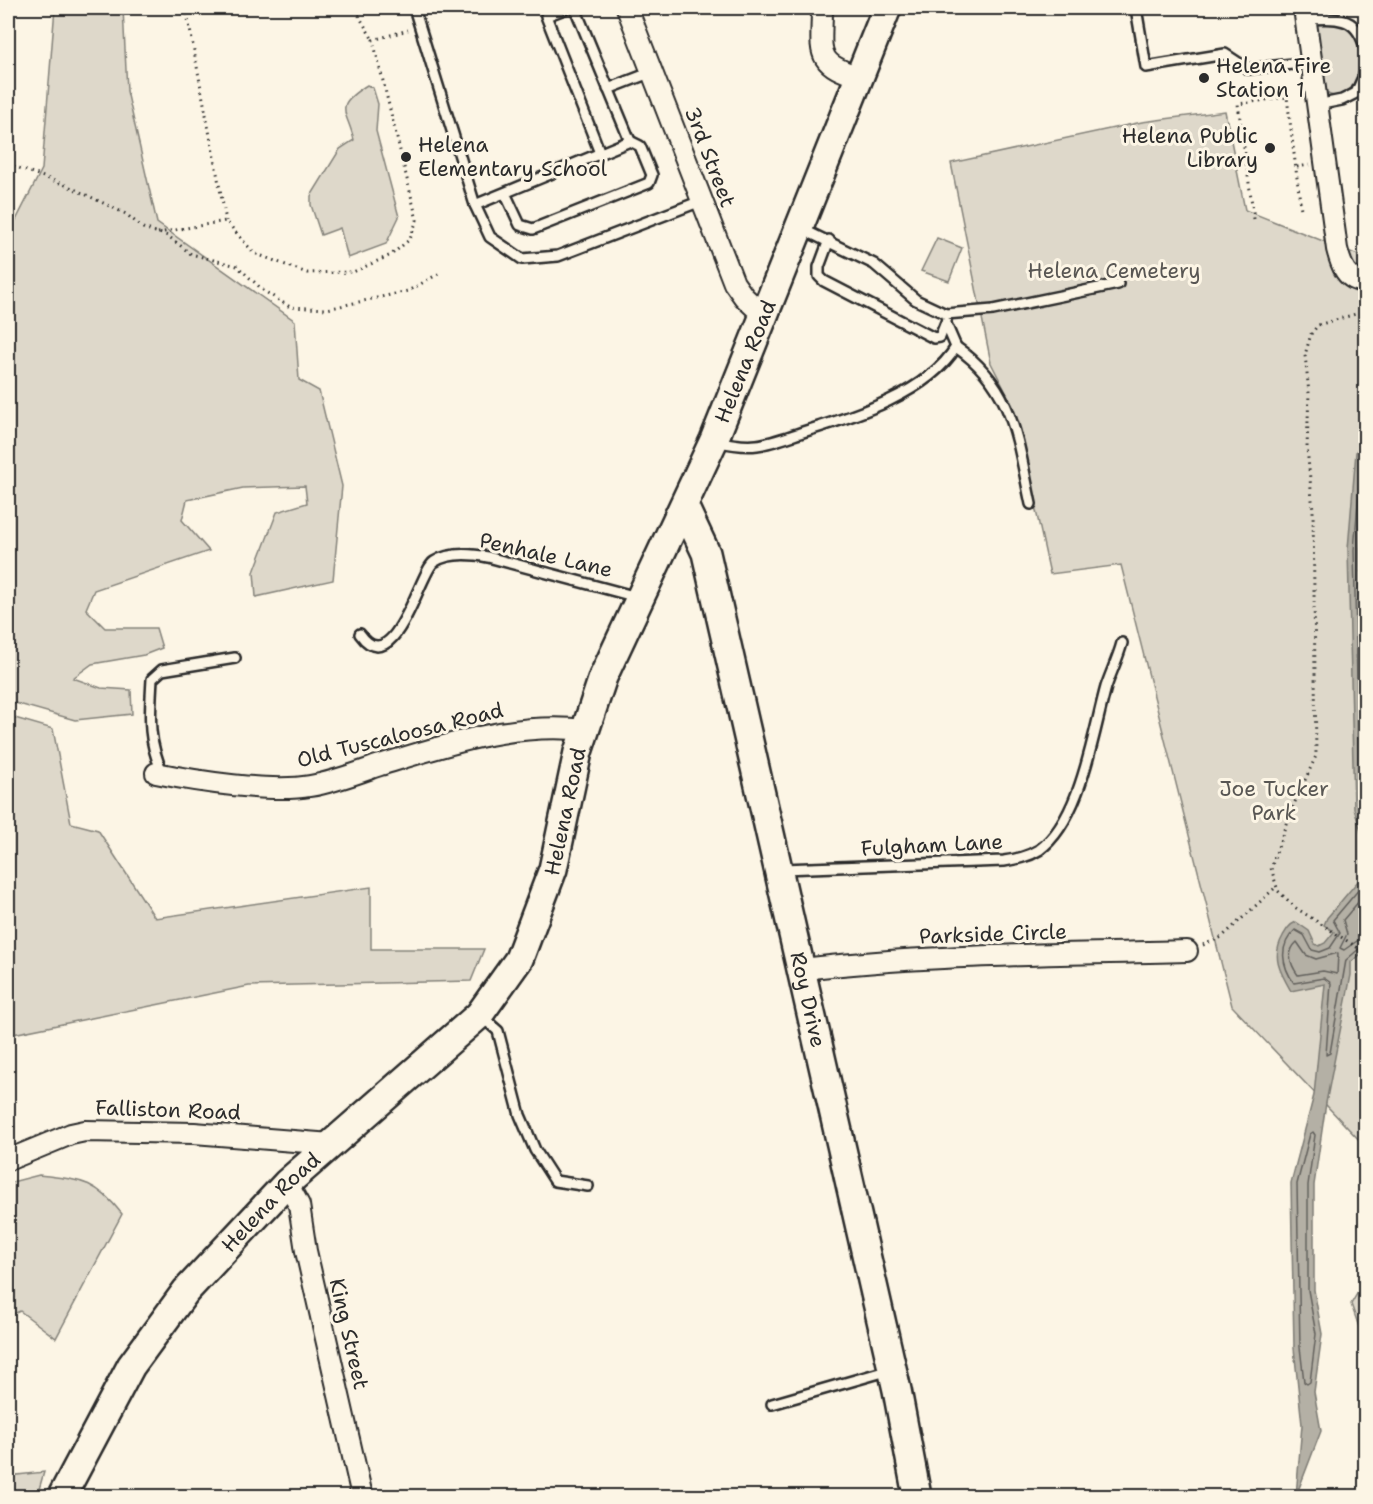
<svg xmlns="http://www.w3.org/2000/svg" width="1373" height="1504" viewBox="0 0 1373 1504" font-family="'Shantell Sans',sans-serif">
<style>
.green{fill:#ded8ca;stroke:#84827a;stroke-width:1.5}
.water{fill:#b4b0a5;stroke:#7d7b74;stroke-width:1.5}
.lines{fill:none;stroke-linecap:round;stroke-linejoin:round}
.shore{stroke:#62605c;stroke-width:1.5}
.lane-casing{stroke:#2b2b2b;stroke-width:14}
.street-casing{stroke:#2b2b2b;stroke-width:24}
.secondary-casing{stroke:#2b2b2b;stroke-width:32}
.path{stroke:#2b2b2b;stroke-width:3;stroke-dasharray:1.5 4.5;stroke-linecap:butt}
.lane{stroke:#fcf5e5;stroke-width:9}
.street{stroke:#fcf5e5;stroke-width:20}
.secondary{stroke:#fcf5e5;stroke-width:27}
.poi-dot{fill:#2b2b2b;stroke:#fcf5e5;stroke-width:2}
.labels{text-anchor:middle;stroke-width:6;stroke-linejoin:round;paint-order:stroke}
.poi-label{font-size:21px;fill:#2b2b2b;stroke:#fcf5e5;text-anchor:start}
.street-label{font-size:21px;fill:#2b2b2b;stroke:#fcf5e5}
.park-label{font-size:21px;fill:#585653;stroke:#fcf5e5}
</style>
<rect width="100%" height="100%" fill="#fcf5e5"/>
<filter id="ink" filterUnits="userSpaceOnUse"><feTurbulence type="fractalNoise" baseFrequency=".0167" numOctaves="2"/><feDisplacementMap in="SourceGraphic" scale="12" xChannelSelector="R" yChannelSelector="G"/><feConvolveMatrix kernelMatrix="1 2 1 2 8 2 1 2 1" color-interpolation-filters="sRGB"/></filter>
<g filter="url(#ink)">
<!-- green -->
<g class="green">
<polygon points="55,8 123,8 127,91 157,223 295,321 299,380 319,391 342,486 333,580 256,597 254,572 277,512 307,503 305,486 243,488 187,500 182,520 209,551 94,590 86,609 105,628 156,628 162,648 144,655 92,664 73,678 101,688 131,690 132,714 75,720 8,701 8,236 42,169"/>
<path d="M 1325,20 L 1350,27 C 1355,35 1365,46 1366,55 C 1367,73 1341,112 1323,89 L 1316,25 Z"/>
<path d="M 367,85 L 373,88 L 378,104 L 376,131 L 399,217 L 386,244 L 348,258 L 340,228 L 321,235 L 311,205 L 311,196 L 340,149 L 354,140 C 347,110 332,107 367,85 Z"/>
<polygon points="1225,111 1245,210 1358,255 1365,255 1365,1146 1232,1006 1121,565 1050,574 1013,406 991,363 951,163 1142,122"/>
<polygon points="937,238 962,248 949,281 921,271"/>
<polygon points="8,716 53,729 71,823 98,830 155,918 371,887 371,949 484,949 471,981 249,986 8,1035"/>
<path d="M 39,1175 C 80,1180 95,1179 122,1214 L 56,1338 L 20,1311 L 8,1316 L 8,1183 Z"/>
<polygon points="1365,1280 1366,1280 1365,1344 1351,1304"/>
<polygon points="44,1472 37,1496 8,1496 8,1476"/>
</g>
<!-- water -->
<g class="water">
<polygon points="1365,435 1366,435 1365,844 1354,809 1348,549 1356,452"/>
<path d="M 1365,862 L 1365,951 L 1351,962 L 1351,975 L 1326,1103 L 1314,1185 L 1314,1290 L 1322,1334 L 1314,1392 L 1321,1431 L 1296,1496 L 1302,1425 L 1294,1348 L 1291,1183 L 1314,1095 L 1325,984 L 1291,991 C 1280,972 1271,957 1283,936 C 1287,929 1289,925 1296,922 L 1309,931 L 1315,944 L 1319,946 L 1325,943 L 1334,932 L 1324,925 L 1327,918 L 1364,874 Z"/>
</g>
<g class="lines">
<!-- shore -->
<g class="shore">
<polyline points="1366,448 1362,455 1354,550 1360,808 1366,825"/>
<polyline points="1366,500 1361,550 1366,722"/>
<path d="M 1366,881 L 1333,920 L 1340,933 L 1330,948 L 1320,952 L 1312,950 L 1304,935 L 1295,930 C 1278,946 1282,966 1294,983 L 1324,978 L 1331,983 L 1326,1055 L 1330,1053 L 1346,960 L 1360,948 L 1366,947"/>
<polyline points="1366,893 1343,920 1347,934 1340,948 1344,950 1357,941 1366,939"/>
<path d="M 1297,942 L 1306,955 L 1316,959 L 1338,953 L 1337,974 L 1323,971 L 1298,975 C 1290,964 1286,952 1297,942 Z"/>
<polygon points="1313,1132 1315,1135 1308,1185 1308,1290 1316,1334 1310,1382 1307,1384 1304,1382 1300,1347 1297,1184 1310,1134"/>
</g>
<defs>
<g id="lane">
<polyline points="414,8 475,205 490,237 522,259 558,256 701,201"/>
<polyline points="567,8 546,16 600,153"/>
<polyline points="575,8 630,141"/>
<polyline points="1136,8 1146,67 1225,54 1248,69 1311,62"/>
<path d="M 1306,19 C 1339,18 1357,15 1366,51"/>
<polyline points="608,89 652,72"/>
<polyline points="1317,105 1342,100 1356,93 1366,71"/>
<polyline points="475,205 630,141 640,146 652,175 649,183 533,229 520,225 505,193"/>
<polyline points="800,228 874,264 916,300 946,314 993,310 1118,284"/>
<polyline points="829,240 819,267 819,276 824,281 934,338 940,337 946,322"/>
<path d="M 956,347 C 1014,387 1017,440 1031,504"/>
<path d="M 716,441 C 729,444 743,447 757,445 C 773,443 790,436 806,431 C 855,416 928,393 956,347 L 946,324"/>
<path d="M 360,634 C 394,682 420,571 434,562 C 449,552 472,554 488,557 L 637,597"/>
<path d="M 163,774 C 147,739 150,716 152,679 L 162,670 L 235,658"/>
<path d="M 782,869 L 1004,861 C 1016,859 1028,857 1039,850 C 1081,820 1093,733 1106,687 C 1111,672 1118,658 1122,643"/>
<polyline points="481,1016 498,1031 520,1115 535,1150 555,1181 588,1186"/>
<polyline points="772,1404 890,1370"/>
</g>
<g id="street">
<polyline points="627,8 734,283 744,297 763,315"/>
<path d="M 822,8 C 822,52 813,63 860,77"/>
<path d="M 1304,8 L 1337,249 C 1341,265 1346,281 1366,282"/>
<path d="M 156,773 C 195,781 271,793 310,786 C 334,782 357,773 380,765 C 448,744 513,722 585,730"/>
<path d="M 802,969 C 929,954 1059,955 1187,951"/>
<polyline points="8,1160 71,1134 85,1131 194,1133 331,1144"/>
<polyline points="287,1183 299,1205 306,1251 362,1496"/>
</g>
<g id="secondary">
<path id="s1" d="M 684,506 L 706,553 L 897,1390 L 917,1496"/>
<path id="s2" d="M 62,1496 L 131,1366 L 186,1291 L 287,1183 L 479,1015 L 519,959 L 553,869 L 578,752 L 603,677 L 714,440 L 887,8"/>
</g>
</defs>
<!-- lane casing -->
<use href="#lane" class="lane-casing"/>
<!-- street casing -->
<use href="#street" class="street-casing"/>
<!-- secondary casing -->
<use href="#secondary" class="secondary-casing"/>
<!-- path -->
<g class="path">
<polyline points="186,8 226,221"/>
<polyline points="349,8 359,16 373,40"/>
<polyline points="359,16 370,8"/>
<polyline points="8,164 68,186 126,214 143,228 168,236 191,254 237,266 264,291 290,307 327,309 408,291 440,273"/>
<polyline points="1297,167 1310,165"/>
<polyline points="1254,219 1238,104 1287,97 1301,210"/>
<polyline points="158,233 226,221 254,253 307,273 353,272 391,255 410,239 417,220 373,40 408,30"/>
<polyline points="1366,311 1318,325 1311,334 1305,355 1309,393 1307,448 1313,510 1316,756 1289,815 1271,868 1278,891 1296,908 1366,953"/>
<polyline points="1203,945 1222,937 1277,886"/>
</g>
<!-- lane -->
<use href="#lane" class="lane"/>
<!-- street -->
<use href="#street" class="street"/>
<!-- secondary -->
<use href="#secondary" class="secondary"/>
</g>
</g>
<!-- markers -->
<g class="poi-dot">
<circle cx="1204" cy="78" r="6"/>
<circle cx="1270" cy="148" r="6"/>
<circle cx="406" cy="157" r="6"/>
</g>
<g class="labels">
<!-- poi labels -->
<g class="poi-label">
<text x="1216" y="73">Helena Fire<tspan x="1216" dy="24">Station 1</tspan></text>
<text x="1258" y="143" text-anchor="end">Helena Public<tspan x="1258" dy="24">Library</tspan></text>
<text x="418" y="152">Helena<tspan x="418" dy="24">Elementary School</tspan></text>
</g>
<!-- street labels -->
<g class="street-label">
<text transform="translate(710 157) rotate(69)" y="7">3rd Street</text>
<text dy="7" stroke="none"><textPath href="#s2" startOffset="1353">Helena Road</textPath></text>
<text transform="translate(546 555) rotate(13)" y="7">Penhale Lane</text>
<text transform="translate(400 735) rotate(-14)" y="7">Old Tuscaloosa Road</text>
<text dy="7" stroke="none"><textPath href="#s2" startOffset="867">Helena Road</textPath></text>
<text transform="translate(932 845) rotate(-3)" y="7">Fulgham Lane</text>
<text transform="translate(993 934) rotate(-2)" y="7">Parkside Circle</text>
<text dy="7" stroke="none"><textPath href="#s1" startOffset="510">Roy Drive</textPath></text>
<text transform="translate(168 1110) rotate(2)" y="7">Falliston Road</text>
<text dy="7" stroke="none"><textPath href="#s2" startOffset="363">Helena Road</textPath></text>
<text transform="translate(349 1334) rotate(77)" y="7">King Street</text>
</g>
<!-- park labels -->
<g class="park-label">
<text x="1114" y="278">Helena Cemetery</text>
<text x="1274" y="796">Joe Tucker<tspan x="1274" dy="24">Park</tspan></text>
</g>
</g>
<!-- margin -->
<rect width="1373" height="1504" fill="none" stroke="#fcf5e5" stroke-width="30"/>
<rect x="15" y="15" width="1343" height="1474" fill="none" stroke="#2b2b2b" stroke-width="2" filter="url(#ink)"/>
</svg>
